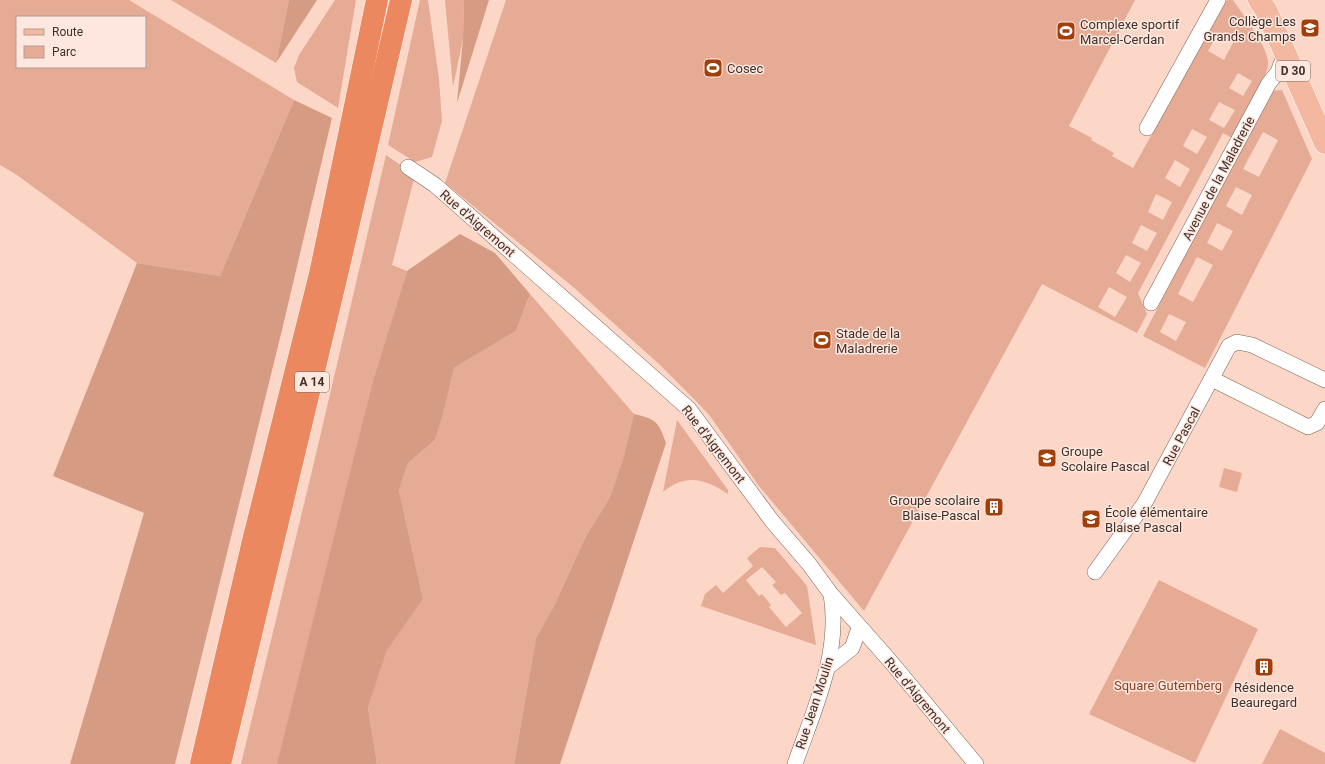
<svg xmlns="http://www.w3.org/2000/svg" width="1325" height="764" viewBox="0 0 1325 764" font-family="Roboto,sans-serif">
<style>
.green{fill:#e6ab94;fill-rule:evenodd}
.forest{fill:#d69b83}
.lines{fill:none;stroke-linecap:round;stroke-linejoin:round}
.street-casing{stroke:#7f5f52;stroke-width:16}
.primary-casing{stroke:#fff;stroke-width:23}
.highway-casing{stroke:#fff;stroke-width:23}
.street{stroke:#fff;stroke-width:15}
.primary{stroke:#f4b8a0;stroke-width:22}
.highway{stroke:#ec8860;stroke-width:22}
.labels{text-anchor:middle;stroke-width:3;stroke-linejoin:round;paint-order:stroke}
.shield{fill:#fee7de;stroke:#796861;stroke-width:1}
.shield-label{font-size:12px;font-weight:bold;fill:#40312b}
.poi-label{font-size:13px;fill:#40312b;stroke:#fee7de;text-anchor:start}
.street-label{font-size:13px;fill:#40312b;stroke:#fee7de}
.park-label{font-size:13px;fill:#883f1f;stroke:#fee7de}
</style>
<rect width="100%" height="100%" fill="#fcd6c7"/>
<!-- green -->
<g class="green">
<path d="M 0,0 L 129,0 L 294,100 L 220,276 L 137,263 L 17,175 L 0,165 ZM 17,17 L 145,17 L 145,67 L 17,67 Z"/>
<polygon points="171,0 289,0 276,63"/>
<polygon points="335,0 356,0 338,108 297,82 294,68 299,55"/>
<polygon points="420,0 428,0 439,79 442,121 432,157 415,162 388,145"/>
<polygon points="445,0 464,0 463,39 453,87"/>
<path d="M 506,0 L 1135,0 L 1069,126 L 1092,138 L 1091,140 L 1114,153 L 1112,156 L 1133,168 L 1227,0 L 1233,0 C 1243,15 1266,44 1268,61 C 1269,79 1241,121 1232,138 L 1223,133 L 1138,293 L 1147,314 L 1137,333 L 1042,284 L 864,611 L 759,486 L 710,416 L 696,401 L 659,364 L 572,286 L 445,183 ZM 1218,33 L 1234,41 L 1224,60 L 1208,51 ZM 1238,73 L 1252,81 L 1243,96 L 1229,88 ZM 1219,102 L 1235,110 L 1224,128 L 1209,120 ZM 1192,129 L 1207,137 L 1197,154 L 1183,146 ZM 1175,160 L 1190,169 L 1180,187 L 1165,178 ZM 1156,194 L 1172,202 L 1163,220 L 1148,212 ZM 1141,225 L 1157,233 L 1147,251 L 1132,243 ZM 1126,255 L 1141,263 L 1130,282 L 1116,273 ZM 1109,287 L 1127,297 L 1115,317 L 1098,307 Z"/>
<path d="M 1282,90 L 1312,159 L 1205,368 L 1143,336 L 1271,91 ZM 1263,132 L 1278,140 L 1259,177 L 1243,169 ZM 1236,187 L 1252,195 L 1242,215 L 1226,206 ZM 1217,223 L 1233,231 L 1222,251 L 1207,243 ZM 1197,257 L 1213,265 L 1193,302 L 1178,294 ZM 1169,314 L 1186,322 L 1176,341 L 1160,332 Z"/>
<polygon points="386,155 415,175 392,265 407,271 374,377 280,764 241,764 312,471"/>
<polygon points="530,294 634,414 623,459 610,497 585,538 555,604 536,638 514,764 377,764 368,708 385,653 423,599 399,490 408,463 435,440 443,415 454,368 516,331"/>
<path d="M 677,420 L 728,490 L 728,494 C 705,479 686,473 663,492 Z"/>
<polygon points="1224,468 1242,473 1237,492 1219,487"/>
<path d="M 760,547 L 775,548 L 807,586 L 816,645 L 701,606 L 705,594 L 716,585 L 723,593 L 753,566 L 747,558 ZM 762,567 L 776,582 L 772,585 L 781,595 L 785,593 L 802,613 L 786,627 L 769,607 L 771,605 L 762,594 L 759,596 L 746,580 Z"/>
<polygon points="1159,580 1258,629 1195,763 1089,714"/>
<polygon points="1280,729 1325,753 1325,764 1262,764"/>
</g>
<!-- forest -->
<g class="forest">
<polygon points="289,0 317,0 276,63"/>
<polygon points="464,0 489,0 457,103 463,39"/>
<polygon points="294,100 332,118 282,330 175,764 70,764 144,513 53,476 137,263 220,276"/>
<polygon points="460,234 495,253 530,294 516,331 454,368 443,415 435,440 408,463 399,490 423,599 386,652 368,708 377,764 277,764 374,377 407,271"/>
<path d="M 634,414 C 656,419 659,422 666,443 L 560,764 L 514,764 L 536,638 L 555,604 L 585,538 L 610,497 L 623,459 Z"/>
</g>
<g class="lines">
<defs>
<g id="street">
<polyline points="1147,128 1218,0"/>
<polyline points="408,167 435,185 689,409 772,521 809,564 831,594 891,662 976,764"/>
<polyline points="1151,303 1269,83 1278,72 1285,54"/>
<polyline points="1212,379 1308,427 1317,423 1325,409"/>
<polyline points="1095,572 1144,504 1229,346 1237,342 1252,345 1325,380"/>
<polyline points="828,667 852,648 858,631"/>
<path d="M 795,764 C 814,709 841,654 831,594"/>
</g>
<polyline id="primary" points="1259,0 1266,10 1325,143"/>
<g id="highway">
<polyline points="201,764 253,541 320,274 377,0"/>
<polyline points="220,764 336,279 401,0"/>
</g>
</defs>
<!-- street casing -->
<use href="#street" class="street-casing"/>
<!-- primary casing -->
<use href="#primary" class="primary-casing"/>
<!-- highway casing -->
<use href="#highway" class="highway-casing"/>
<!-- street -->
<use href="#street" class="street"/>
<!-- primary -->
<use href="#primary" class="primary"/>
<!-- highway -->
<use href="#highway" class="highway"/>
</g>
<!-- icons -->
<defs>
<symbol id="school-square" viewBox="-11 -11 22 22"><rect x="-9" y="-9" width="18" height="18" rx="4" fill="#a23e08" stroke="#fee7de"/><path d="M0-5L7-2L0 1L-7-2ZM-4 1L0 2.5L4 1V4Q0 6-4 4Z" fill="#fff"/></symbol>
<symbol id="stadium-square" viewBox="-11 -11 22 22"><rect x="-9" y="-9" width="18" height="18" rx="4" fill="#a23e08" stroke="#fee7de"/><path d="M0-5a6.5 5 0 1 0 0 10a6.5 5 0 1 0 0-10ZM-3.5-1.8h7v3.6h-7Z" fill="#fff"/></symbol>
<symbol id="building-square" viewBox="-11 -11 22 22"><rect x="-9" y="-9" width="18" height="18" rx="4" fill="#a23e08" stroke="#fee7de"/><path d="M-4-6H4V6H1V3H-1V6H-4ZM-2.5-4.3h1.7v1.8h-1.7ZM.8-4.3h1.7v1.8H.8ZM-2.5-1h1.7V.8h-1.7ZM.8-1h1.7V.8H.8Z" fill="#fff"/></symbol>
</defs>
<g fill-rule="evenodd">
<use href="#school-square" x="1299" y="17" width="22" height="22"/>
<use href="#stadium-square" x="1055" y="20" width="22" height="22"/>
<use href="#stadium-square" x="702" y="57" width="22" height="22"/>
<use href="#stadium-square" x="811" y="329" width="22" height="22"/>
<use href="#school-square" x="1036" y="447" width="22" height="22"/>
<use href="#building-square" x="983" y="496" width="22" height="22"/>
<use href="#school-square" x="1080" y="508" width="22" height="22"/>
<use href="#building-square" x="1253" y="656" width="22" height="22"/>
</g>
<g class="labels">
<!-- shield labels -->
<g class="shield">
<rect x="1276" y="61" width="34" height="20" rx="3"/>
<rect x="295" y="372" width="34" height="20" rx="3"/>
</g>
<g class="shield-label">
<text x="1293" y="75">D 30</text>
<text x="312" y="386">A 14</text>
</g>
<!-- poi labels -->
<g class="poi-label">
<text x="1296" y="26" text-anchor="end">Collège Les<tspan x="1296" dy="15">Grands Champs</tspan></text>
<text x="1080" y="29">Complexe sportif<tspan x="1080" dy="15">Marcel-Cerdan</tspan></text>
<text x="727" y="73">Cosec</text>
<text x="836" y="338">Stade de la<tspan x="836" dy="15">Maladrerie</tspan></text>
<text x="1061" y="456">Groupe<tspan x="1061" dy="15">Scolaire Pascal</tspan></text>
<text x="980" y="505" text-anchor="end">Groupe scolaire<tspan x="980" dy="15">Blaise-Pascal</tspan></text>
<text x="1105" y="517">École élémentaire<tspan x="1105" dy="15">Blaise Pascal</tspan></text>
<text x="1264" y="692" text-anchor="middle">Résidence<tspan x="1264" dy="15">Beauregard</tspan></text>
</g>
<!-- street labels -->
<g class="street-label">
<text transform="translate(1218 178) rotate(-62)" y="5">Avenue de la Maladrerie</text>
<text transform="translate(478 223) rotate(41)" y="5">Rue d'Aigremont</text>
<text transform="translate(1181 436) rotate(-62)" y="5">Rue Pascal</text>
<text transform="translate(714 444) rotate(52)" y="5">Rue d'Aigremont</text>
<text transform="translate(918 695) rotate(50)" y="5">Rue d'Aigremont</text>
<text transform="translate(814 703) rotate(-72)" y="5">Rue Jean Moulin</text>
</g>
<!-- park labels -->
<g class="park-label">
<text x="1168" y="690">Square Gutemberg</text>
</g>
</g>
<!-- legend -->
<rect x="16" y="16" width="130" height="52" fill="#fee7de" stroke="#b29e96"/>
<rect x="24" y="29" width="20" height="6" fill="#f4b8a0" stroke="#b29e96"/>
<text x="52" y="36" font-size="12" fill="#40312b">Route</text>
<rect x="24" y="46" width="20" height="12" fill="#e6ab94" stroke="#b29e96"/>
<text x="52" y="56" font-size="12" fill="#40312b">Parc</text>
</svg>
